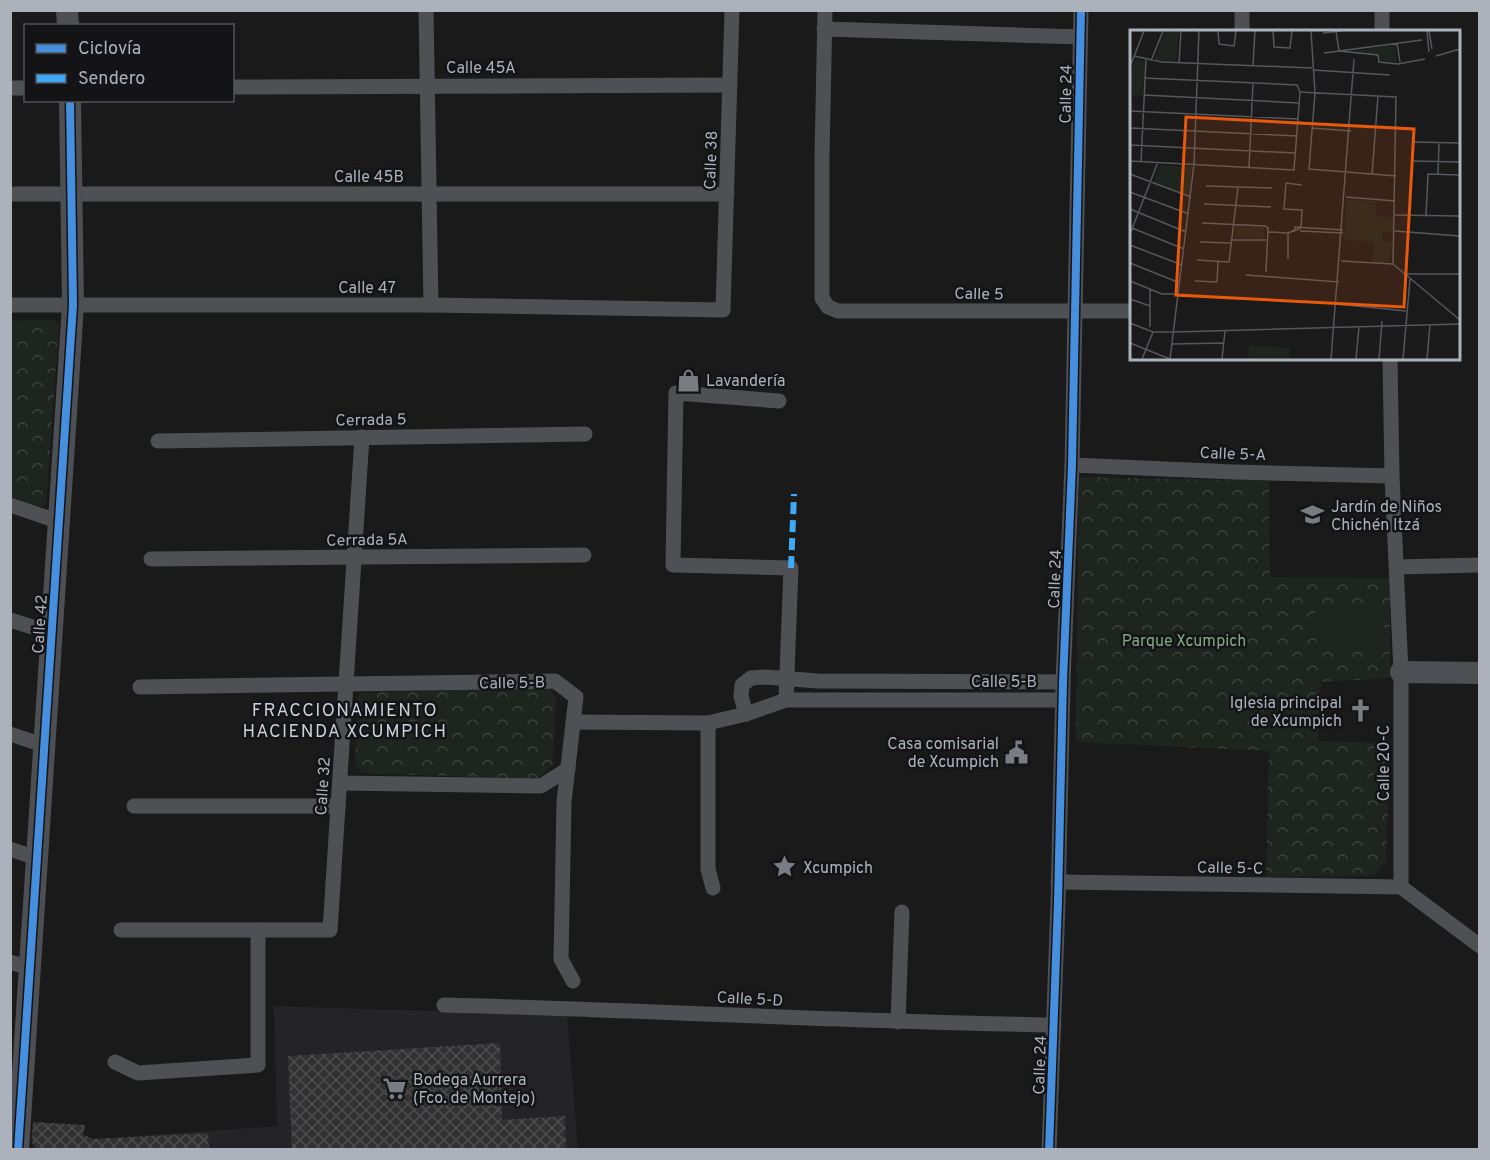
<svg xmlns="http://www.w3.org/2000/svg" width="1490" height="1160" viewBox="0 0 1490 1160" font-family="Overpass,sans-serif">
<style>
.built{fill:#242427}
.forest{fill:url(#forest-crowns)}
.pitch{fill:#1d251e}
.building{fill:url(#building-cross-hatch)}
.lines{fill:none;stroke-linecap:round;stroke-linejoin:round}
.street{stroke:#4e5054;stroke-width:15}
.secondary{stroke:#4d4f52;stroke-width:22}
.quiet{stroke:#3fa9f5;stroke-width:6;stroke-dasharray:12 6;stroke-linecap:butt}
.cycleway-casing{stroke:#141417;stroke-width:11}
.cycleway{stroke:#468fdf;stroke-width:8}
.labels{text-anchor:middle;stroke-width:5;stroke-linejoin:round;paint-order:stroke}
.street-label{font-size:16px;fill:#abb2bc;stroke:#141417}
.poi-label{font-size:16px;fill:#abb2bc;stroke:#141417;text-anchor:start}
.park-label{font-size:16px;fill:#82a881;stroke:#141417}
.neighbourhood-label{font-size:18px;letter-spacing:1.5px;fill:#ccd0d8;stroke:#141417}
.inset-road{fill:none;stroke:#54575b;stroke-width:1.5}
.view{fill:#e8590c;fill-opacity:0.15;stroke:#e8590c;stroke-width:3}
.inset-edge{fill:none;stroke:#abb2bc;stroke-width:3}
</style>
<defs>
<pattern id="forest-crowns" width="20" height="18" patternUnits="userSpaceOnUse" patternTransform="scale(1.5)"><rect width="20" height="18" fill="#1d251e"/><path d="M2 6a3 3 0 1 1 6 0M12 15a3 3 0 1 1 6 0" fill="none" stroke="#3b423d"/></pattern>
<pattern id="building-cross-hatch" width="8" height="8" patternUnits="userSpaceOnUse" patternTransform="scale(1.5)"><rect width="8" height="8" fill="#323233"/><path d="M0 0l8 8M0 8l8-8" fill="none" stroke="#4d4d4f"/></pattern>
</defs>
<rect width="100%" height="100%" fill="#1a1a1b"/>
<!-- built -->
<polygon class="built" points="274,1006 567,1015 578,1149 36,1150 31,1140 33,1122 85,1125 83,1135 94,1139 277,1126"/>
<!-- forest -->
<g class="forest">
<polygon points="55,320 59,326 46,504 41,507 11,497 11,321"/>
<polygon points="1079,477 1269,481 1270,577 1390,578 1390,678 1321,682 1318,741 1390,743 1386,862 1374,876 1266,877 1269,751 1076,742"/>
<polygon points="547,686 556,697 553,764 538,779 362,773 355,764 358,698 361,693"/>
</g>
<!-- pitch -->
<polygon class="pitch" points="1383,607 1385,647 1317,650 1315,610"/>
<!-- building -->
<g class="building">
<polygon points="500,1043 502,1120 565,1116 566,1149 292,1149 288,1056"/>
<polygon points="33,1122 85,1125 83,1135 94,1139 208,1133 209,1149 36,1149 32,1142"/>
</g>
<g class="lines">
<!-- street -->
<g class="street">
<polyline points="426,10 431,305"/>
<polyline points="825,10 822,157 822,298 828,307 838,311 1132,311"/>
<polyline points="1382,10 1382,32"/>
<polyline points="824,29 1080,37"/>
<polyline points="1242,32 1242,10"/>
<polyline points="232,87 730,85"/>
<polyline points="10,88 26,88"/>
<polyline points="10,194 727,194"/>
<polyline points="10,305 431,305 723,310 732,10"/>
<polyline points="1390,358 1392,476 1401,672 1401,887"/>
<polyline points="158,441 585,434"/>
<polyline points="1072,465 1234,472 1392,476"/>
<polyline points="10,505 60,522"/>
<polyline points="151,559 584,555"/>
<polyline points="1397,567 1480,565"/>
<polyline points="10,620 52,633"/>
<polyline points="140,687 555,681 576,697 564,802 561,959 573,981"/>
<polyline points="786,700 1063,700"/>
<polyline points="746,714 741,696 742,685 751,678 765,677 818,681 1063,682"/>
<polyline points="573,722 708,723 746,714 786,700 791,568 673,565 676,393 779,401"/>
<polyline points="708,723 708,869 713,888"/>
<polyline points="10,734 43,745"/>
<polyline points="340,783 541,786 568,769"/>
<polyline points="134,806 338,806"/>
<polyline points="10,849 36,858"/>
<polyline points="1058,882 1401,887"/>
<polyline points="1401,887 1480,946"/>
<polyline points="121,930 330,930 362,437"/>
<polyline points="10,962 30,968"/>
<path d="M 444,1005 C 648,1010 851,1022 1054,1025"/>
<polyline points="898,1022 902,912"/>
<polyline points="115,1062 138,1073 258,1065 258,930"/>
<polyline points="1049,1150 1058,902 1063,682 1072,465 1081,10"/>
</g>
<!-- secondary -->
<g class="secondary">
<polyline points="67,10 68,26"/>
<polyline points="1401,672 1480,673"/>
<polyline points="18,1150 73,305 70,100"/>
</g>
<!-- quiet -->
<polyline class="quiet" points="791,568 794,494"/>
<defs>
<g id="cycleway">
<polyline points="18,1150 73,305 70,100"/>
<polyline points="1049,1150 1058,902 1063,682 1072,465 1081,10"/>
</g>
</defs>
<!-- cycleway casing -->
<use href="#cycleway" class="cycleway-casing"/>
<!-- cycleway -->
<use href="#cycleway" class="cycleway"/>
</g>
<!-- icons -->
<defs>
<symbol id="shop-bare" viewBox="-9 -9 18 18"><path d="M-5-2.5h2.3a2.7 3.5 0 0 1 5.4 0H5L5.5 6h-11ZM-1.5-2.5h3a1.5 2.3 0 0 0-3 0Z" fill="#787d84" stroke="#141417" stroke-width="2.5" paint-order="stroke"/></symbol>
<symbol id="school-bare" viewBox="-9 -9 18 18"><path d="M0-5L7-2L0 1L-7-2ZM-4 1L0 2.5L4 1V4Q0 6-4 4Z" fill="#787d84" stroke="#141417" stroke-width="2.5" paint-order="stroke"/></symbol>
<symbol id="church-bare" viewBox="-9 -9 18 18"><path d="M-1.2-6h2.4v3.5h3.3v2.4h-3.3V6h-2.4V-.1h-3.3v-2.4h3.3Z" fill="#787d84" stroke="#141417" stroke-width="2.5" paint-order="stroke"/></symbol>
<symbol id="civic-bare" viewBox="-9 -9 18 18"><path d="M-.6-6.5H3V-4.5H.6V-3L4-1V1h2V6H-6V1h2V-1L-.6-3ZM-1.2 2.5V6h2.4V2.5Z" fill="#787d84" stroke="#141417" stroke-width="2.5" paint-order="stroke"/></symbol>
<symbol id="sight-bare" viewBox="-9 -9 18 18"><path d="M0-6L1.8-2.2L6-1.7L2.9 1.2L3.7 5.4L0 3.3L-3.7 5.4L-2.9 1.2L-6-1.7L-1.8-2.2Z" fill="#787d84" stroke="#141417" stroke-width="2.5" paint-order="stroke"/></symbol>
<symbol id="supermarket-bare" viewBox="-9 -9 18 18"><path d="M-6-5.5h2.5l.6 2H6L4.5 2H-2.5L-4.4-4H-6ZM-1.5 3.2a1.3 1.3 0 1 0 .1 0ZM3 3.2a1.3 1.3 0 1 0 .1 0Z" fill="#787d84" stroke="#141417" stroke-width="2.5" paint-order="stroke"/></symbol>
</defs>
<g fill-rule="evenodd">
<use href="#shop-bare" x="672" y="364" width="33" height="33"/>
<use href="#school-bare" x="1296" y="498" width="33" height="33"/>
<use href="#church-bare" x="1344" y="694" width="33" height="33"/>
<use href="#civic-bare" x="1000" y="736" width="33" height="33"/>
<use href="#sight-bare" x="768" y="850" width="33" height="33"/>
<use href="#supermarket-bare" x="378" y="1072" width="33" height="33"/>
</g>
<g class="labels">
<!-- street labels -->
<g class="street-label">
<text x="481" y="73">Calle 45A</text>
<text transform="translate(1065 94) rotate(-89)" y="6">Calle 24</text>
<text transform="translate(710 160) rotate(-88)" y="6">Calle 38</text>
<text x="369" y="182">Calle 45B</text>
<text x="367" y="293">Calle 47</text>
<text transform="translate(979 293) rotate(1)" y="6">Calle 5</text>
<text transform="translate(371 419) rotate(-1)" y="6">Cerrada 5</text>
<text transform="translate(1233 453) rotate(2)" y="6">Calle 5-A</text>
<text transform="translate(367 539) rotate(-1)" y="6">Cerrada 5A</text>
<text transform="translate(1054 579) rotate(-88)" y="6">Calle 24</text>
<text transform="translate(39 624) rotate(-86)" y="6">Calle 42</text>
<text x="1004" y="687">Calle 5-B</text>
<text transform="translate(512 682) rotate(-1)" y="6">Calle 5-B</text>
<text transform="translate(1383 763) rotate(-90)" y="6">Calle 20-C</text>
<text transform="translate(322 786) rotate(-86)" y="6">Calle 32</text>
<text transform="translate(1230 867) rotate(1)" y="6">Calle 5-C</text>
<text transform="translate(750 998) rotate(3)" y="6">Calle 5-D</text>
<text transform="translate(1039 1065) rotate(-88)" y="6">Calle 24</text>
</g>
<!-- poi labels -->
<g class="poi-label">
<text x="706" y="386">Lavandería</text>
<text x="1331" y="512">Jardín de Niños<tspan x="1331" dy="18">Chichén Itzá</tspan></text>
<text x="1342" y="708" text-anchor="end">Iglesia principal<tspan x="1342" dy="18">de Xcumpich</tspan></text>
<text x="999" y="749" text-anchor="end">Casa comisarial<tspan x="999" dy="18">de Xcumpich</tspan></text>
<text x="803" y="873">Xcumpich</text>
<text x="413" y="1085">Bodega Aurrera<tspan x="413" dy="18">(Fco. de Montejo)</tspan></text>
</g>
<!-- park labels -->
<g class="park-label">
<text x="1184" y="646">Parque Xcumpich</text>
</g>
<!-- neighbourhood labels -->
<g class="neighbourhood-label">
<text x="345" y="716">FRACCIONAMIENTO<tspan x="345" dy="21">HACIENDA XCUMPICH</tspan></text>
</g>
</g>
<!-- overview -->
<g transform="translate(1130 30)">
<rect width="330" height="330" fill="#1a1a1b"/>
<path d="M 6,29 L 15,32 L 13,66 L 0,65 L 0,42 Z" fill="#1d251e"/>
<path d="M 35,1 L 49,1 L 46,32 L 24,30 ZM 265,15 L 267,32 L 251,31 L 249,25 L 218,22 ZM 30,135 L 62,137 L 59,165 L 24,152 ZM 217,169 L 246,171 L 246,186 L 264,187 L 263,202 L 252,202 L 252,211 L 262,212 L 259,232 L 242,232 L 244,212 L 214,209 ZM 105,196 L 134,197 L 134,209 L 105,208 Z" fill="#1d251e"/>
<path d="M 119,315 L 160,318 L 159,329 L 118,329 Z" fill="#1d251e"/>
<path class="inset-road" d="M 88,1 L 89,14 L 104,16 L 106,1M 143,1 L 144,17 L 160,18 L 162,1M 181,1 L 185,63 L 179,139 L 266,146M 206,1 L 209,21 L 248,25 L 249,32 L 268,34 L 295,29M 297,1 L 299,22M 299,1 L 302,19M 193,3 L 212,1M 267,13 L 270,32M 194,23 L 292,10M 4,26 L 32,32 L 182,38M 306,26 L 330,19M 21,31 L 33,1M 49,33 L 51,1M 123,35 L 125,1M 0,37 L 14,1M 183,40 L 260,45M 170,62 L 266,67 L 263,234M 14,65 L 169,73M 0,81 L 168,89M 0,98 L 167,106M 182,98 L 221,101M 283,112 L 330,113M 0,115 L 165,123M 0,131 L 164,140 L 170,62 L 167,55 L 14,48M 281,131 L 330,132M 11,132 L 16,30M 119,137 L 123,53M 0,144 L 61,167M 308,144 L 309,112M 242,145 L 248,66M 76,156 L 142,158M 0,162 L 59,184M 216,167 L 265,171M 74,174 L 141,177M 0,179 L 56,202M 265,185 L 330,186M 296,186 L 298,144 L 330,145M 72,193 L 135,196 L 138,198 L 136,242M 171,197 L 172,180 L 154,179 L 156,153 L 172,155M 2,198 L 54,219M 170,201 L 213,203M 265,201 L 330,206M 138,202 L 158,203 L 171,198M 164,202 L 165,197 L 213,200M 0,204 L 28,132M 101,210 L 136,210M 70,212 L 101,213M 0,215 L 52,235M 158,229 L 158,203M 67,230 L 99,232 L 108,157M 211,231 L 263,234M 0,233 L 50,253M 263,234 L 330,290M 275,244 L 330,244M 116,245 L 209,252M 0,251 L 32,264 L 49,264M 65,251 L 87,252 L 88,232M 20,259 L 20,297M 0,269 L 20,276M 207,274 L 276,281M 0,293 L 23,302 L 44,302 L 330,294M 0,313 L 40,329M 42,314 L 93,313M 12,329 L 23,302M 40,329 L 64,134 L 69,1M 92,329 L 95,301M 201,329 L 224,29M 226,329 L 229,297M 249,329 L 252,291M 273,329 L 280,249M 297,329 L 300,294"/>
<path class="view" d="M 56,87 L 284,99 L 274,277 L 46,265 Z"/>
<rect width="330" height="330" class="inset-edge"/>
</g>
<!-- border -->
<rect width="1490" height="1160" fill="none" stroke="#abb2bc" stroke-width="24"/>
<!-- legend -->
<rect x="24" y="24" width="210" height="78" fill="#141417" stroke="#505359" stroke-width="1.5"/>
<rect x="36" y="44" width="30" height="9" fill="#468fdf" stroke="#505359" stroke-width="1.5"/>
<text x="78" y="54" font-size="18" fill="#abb2bc">Ciclovía</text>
<rect x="36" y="74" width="30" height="9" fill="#3fa9f5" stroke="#505359" stroke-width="1.5"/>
<text x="78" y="84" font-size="18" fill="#abb2bc">Sendero</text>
</svg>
